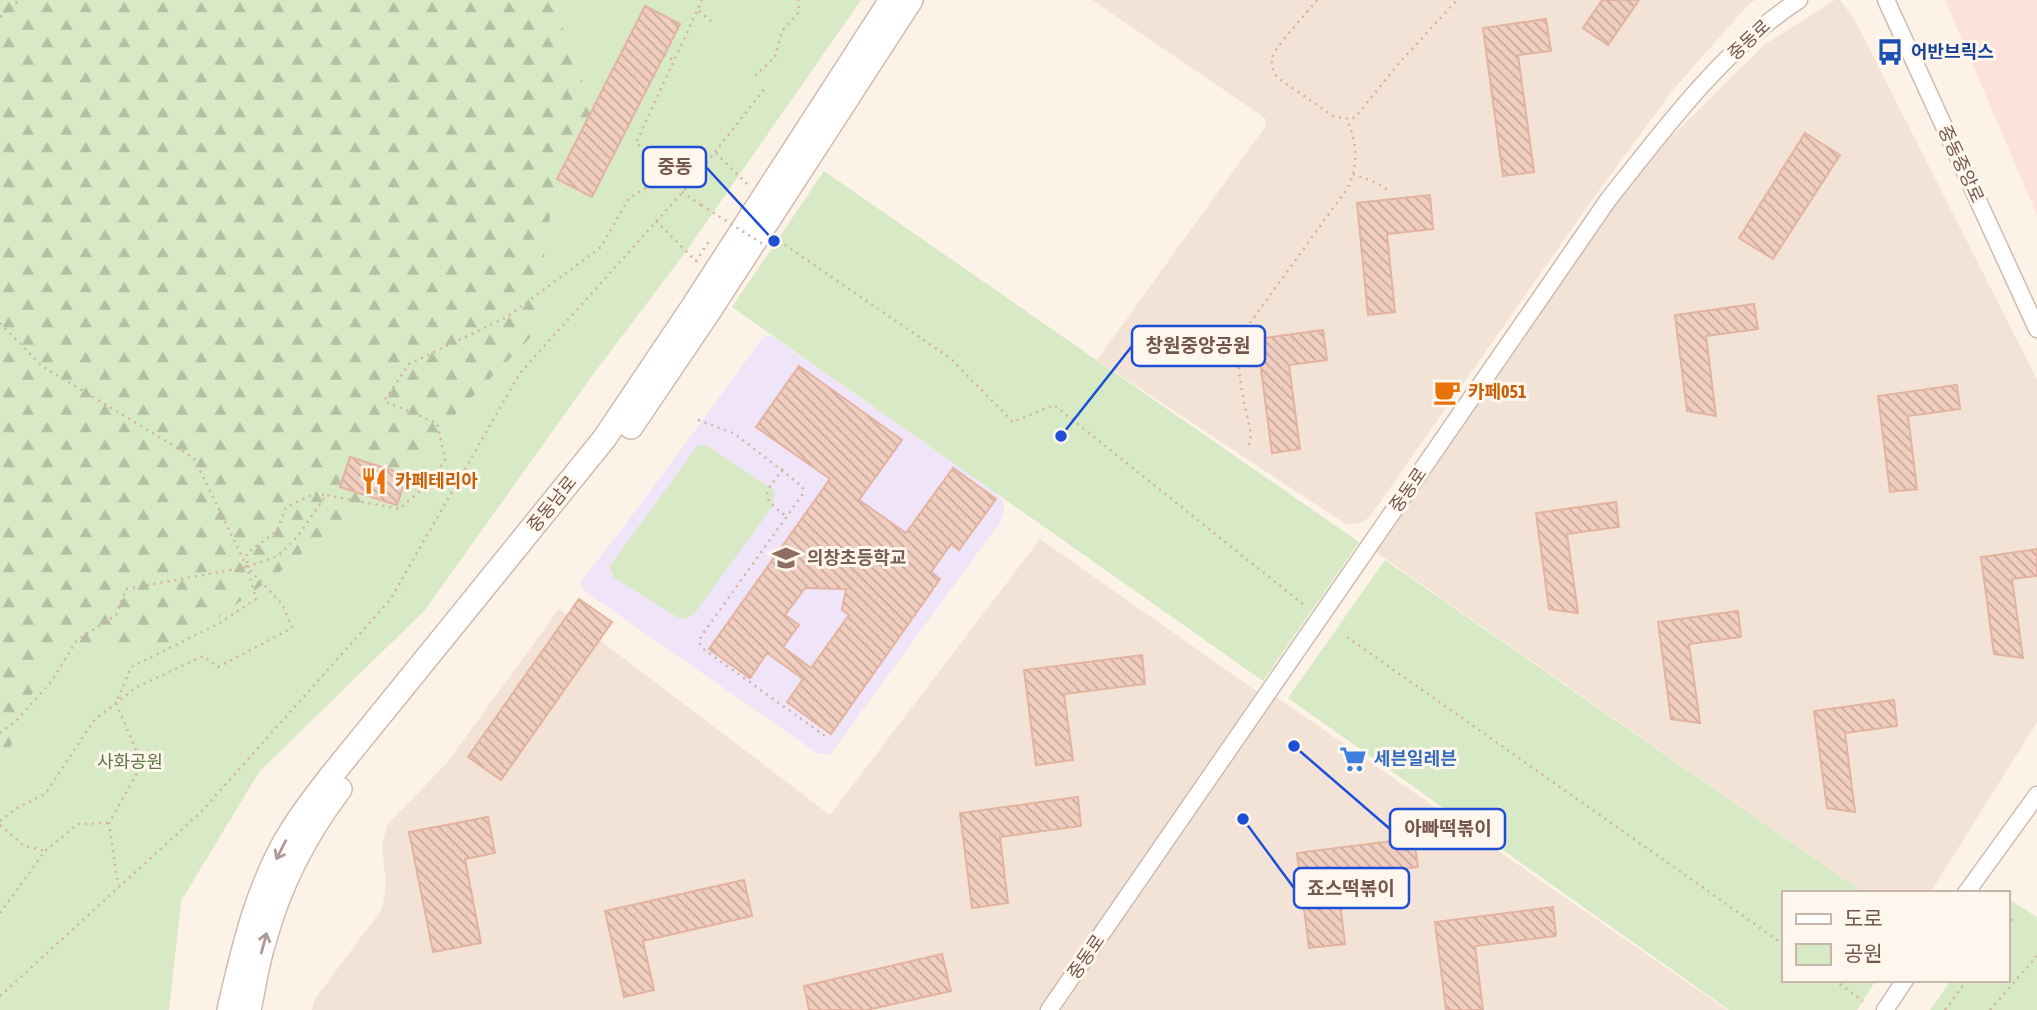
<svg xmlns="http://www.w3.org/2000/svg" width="2037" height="1010" viewBox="0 0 2037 1010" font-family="'Asap Condensed','Noto Sans KR',sans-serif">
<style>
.residential{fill:#f3e3d6}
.commercial{fill:#fce2db}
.education{fill:#efe4f8}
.green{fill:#d8e9c6}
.forest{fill:url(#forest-firs)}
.building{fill:url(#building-back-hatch);stroke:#e3b3a0;stroke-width:2;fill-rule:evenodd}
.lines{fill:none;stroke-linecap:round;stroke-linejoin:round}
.street-casing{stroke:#d0bbb0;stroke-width:19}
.secondary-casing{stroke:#d2baae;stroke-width:26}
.path{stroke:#d6b1a2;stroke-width:2.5;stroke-dasharray:2 5;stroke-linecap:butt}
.street{stroke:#fff;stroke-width:16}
.secondary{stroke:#fff;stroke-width:23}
.path-bridge{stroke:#d6b1a2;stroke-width:2.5;stroke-dasharray:2 5;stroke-linecap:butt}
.oneway{stroke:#ac9a94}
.labels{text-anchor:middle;stroke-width:6;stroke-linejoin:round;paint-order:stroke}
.street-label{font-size:18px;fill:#75564c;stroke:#fff6ed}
.transit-label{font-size:18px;font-weight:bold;fill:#164399;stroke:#fff6ed;text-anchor:start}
.food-label{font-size:18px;font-weight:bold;fill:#c56008;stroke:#fff6ed;text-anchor:start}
.education-label{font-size:18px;font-weight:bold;fill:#785e54;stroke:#fff6ed;text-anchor:start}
.shop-label{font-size:18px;font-weight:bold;fill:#366cbe;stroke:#fff6ed;text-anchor:start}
.park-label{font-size:18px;fill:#5a7a44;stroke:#fff6ed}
.leader{fill:none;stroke:#1d4ed8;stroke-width:2.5}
.callout-dot{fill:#1d4ed8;stroke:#fff6ed;stroke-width:2.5}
.callout{fill:#fff6ed;stroke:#1d4ed8;stroke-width:2.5}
.callout-label{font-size:19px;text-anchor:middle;font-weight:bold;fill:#75564c}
</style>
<defs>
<pattern id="forest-firs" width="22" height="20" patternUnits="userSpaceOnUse" patternTransform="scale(1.75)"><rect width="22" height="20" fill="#d8e9c6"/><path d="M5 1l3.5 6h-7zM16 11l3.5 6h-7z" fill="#b4c0a3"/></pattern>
<pattern id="building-back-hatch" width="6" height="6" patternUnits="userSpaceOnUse" patternTransform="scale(1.75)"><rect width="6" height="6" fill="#f1cebf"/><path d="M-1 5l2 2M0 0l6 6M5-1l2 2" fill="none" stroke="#c8aa9d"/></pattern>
</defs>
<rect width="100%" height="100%" fill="#fcf2e7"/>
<!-- residential -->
<g class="residential">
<polygon points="1092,0 1755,0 1747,6 1672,91 1592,200 1371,515 1363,522 1347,525 1097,360 1265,127 1266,123 1265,118"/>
<polygon points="1835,0 1840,0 1856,22 2037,380 2037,722 1930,893 1864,893 1370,548 1608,200 1764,45"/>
<polygon points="1040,539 1262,695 1048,1010 312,1010 315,999 382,909 386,885 382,845 387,825 446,764 559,609 830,815"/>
<polygon points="1275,696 1727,1010 1053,1010"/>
</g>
<!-- commercial -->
<polygon class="commercial" points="1945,0 2037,0 2037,215"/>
<!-- education -->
<polygon class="education" points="768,335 775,338 996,493 1003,501 1004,511 1000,522 832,752 828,755 817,753 586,592 580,583 644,500 762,339"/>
<!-- green -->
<g class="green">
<polygon points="553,0 861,0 687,250 592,376 425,610 259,772 181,901 169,1010 0,1010 0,773 51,649 184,643 284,569 403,468 532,336 551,210 594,114"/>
<polygon points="824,171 1359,542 1263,681 732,307"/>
<polygon points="698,445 706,445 775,491 772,507 694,614 687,618 681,619 614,578 610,566"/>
<polygon points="1385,560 1864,893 1783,893 1783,980 1876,980 1857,1010 1729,1010 1288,698"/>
<polygon points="2008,899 2037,917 2037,1010 1930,1010 1951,980 2007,980"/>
</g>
<!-- forest -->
<polygon class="forest" points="0,0 553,0 594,114 551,210 532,336 403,468 284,569 183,644 51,649 0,773"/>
<!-- building -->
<g class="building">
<polygon points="1602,0 1639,0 1608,45 1583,28"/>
<polygon points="645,6 680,24 592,197 557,179"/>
<polygon points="1546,19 1551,51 1518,55 1534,172 1503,176 1483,28"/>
<polygon points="1805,133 1840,155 1773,259 1739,238"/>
<polygon points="1430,195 1433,229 1387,234 1395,312 1368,315 1357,203"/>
<polygon points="1754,304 1758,329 1706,336 1716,416 1687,411 1675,315"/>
<polygon points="1323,330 1327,360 1289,365 1300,449 1272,453 1257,339"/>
<path d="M 799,366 L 902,440 L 859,500 L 906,533 L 953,468 L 996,499 L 959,550 L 951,544 L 931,572 L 940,579 L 831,734 L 787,702 L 803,679 L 767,653 L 750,678 L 709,649 L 830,479 L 756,427 ZM 805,588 L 846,589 L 842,610 L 849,615 L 811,668 L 783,647 L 799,625 L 785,615 Z"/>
<polygon points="1957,385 1960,409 1908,416 1917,489 1890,492 1878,396"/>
<polygon points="350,457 407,475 397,505 340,487"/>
<polygon points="1616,502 1619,527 1567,534 1578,613 1549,609 1536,513"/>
<polygon points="2037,549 2037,576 2012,579 2023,658 1994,654 1981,557"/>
<polygon points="579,599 612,622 501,780 468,757"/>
<polygon points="1738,611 1741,637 1689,644 1700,723 1671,719 1658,622"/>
<polygon points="1142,655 1145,684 1064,694 1073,760 1036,765 1024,670"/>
<polygon points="1894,700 1897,726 1845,733 1855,812 1827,808 1814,711"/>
<polygon points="1078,797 1081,826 1000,837 1008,903 972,908 960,813"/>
<polygon points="488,817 495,853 465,859 481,943 433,952 409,832"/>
<polygon points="1414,838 1418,867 1337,877 1345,944 1309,948 1297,853"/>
<polygon points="744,880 752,916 643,941 654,990 624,997 605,911"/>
<polygon points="1553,907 1556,936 1475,946 1483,1010 1446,1010 1435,922"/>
<polygon points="942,954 951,991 867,1010 809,1010 804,986"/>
</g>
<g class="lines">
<defs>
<g id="street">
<polyline points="1886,0 2037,329"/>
<polyline points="1966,893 2037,795"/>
<path d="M 1049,1010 L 1608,200 C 1665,128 1722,50 1799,0"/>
<polyline points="1885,1010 1905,980"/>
</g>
<g id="secondary">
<polyline points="631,427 710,310 911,0"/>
<path d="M 229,1010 C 243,949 257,887 290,833 C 302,813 317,794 331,776 L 604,439 L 690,311 L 891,0"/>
<path d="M 249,1010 C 254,987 257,964 264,942 C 279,886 306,834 340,789"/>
</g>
</defs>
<!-- street casing -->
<use href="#street" class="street-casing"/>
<!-- secondary casing -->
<use href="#secondary" class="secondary-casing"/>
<!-- path -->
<g class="path">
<path d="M 1317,0 C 1308,12 1275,46 1272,58 C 1271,66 1274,74 1279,79 L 1335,117 L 1352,119 L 1357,115 L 1400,62 L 1457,0"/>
<polyline points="699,11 713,23"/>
<polyline points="0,17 19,0"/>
<polyline points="664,55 675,61"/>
<polyline points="755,76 775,57 782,31 799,12 798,0"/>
<polyline points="716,153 747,184"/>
<polyline points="1353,174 1377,183 1388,190"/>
<polyline points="690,184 636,143 702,0"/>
<polyline points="682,192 701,205"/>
<polyline points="656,221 696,261 709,241"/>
<polyline points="779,241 950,358 1013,422 1054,405 1304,605"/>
<polyline points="0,323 42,366 194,458 247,567 256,599 220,623 131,667 116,703 142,764 109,823 118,885"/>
<polyline points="698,420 735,434 803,487 802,495 702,635 699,641 702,648 825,736"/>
<path d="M 1249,445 L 1251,435 C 1245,403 1233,366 1242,334 L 1347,189 C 1359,164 1357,144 1347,119"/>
<path d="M 783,469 C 763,496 759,495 787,517"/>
<polyline points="434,479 445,459 437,423 384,401 409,364 507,317 601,247 629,198 674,171"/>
<polyline points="247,563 247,553 277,531 286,507 316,493 325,495"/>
<polyline points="1347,637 1783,944"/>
<polyline points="0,733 18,719 51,682 77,640 116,615 126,589 247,567"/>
<polyline points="0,821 15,809 45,794 95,719 137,687 203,656 218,667 292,628 282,604 247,567 278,556 298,536 326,495 399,509 434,479 461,475"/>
<polyline points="0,825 23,845 45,851"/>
<polyline points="0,913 45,851 78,824 109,823"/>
<polyline points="2007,926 2014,917"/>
<polyline points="1834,980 1863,1001"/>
<polyline points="0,996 201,812 390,600 520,373 690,184 765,88"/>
<polyline points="1945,1010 1967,980"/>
<polyline points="1990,1010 2037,956"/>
</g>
<!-- street -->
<use href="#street" class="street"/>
<!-- secondary -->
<use href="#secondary" class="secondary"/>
<!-- path-bridge -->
<polyline class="path-bridge" points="701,205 766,246"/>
</g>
<!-- one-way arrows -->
<defs><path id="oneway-shaft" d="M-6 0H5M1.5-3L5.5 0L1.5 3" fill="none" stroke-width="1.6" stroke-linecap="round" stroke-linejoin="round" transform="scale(1.75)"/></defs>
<g class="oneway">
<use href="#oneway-shaft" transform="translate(281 850) rotate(117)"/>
<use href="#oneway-shaft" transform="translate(264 943) rotate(-75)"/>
</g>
<!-- icons -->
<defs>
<symbol id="bus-bare" viewBox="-9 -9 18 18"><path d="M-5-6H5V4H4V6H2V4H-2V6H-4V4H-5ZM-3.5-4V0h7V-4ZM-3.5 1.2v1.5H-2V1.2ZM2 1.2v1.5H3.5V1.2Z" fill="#1a4fb4" stroke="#fff6ed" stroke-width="2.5" paint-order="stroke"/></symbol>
<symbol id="cafe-bare" viewBox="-9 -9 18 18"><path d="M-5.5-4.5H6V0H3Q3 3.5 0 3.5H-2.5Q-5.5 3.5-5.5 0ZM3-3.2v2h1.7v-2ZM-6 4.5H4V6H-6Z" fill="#e8710a" stroke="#fff6ed" stroke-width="2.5" paint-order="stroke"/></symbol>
<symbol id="restaurant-bare" viewBox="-9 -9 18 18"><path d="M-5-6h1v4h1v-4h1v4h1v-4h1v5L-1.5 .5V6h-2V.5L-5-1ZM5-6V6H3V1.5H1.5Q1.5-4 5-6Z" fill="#e8710a" stroke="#fff6ed" stroke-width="2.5" paint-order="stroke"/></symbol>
<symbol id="school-bare" viewBox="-9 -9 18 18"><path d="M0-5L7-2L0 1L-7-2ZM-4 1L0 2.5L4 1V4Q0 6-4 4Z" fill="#8d6e63" stroke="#fff6ed" stroke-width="2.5" paint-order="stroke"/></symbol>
<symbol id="supermarket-bare" viewBox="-9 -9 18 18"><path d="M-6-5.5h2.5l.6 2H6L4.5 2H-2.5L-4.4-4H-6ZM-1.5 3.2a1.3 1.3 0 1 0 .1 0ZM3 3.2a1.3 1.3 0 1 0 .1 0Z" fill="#3f7fe0" stroke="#fff6ed" stroke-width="2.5" paint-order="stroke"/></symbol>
</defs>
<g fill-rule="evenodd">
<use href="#bus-bare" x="1871" y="33" width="38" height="38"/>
<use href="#cafe-bare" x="1428" y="373" width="38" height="38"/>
<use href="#restaurant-bare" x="355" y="462" width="38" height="38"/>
<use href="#school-bare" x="767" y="539" width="38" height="38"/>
<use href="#supermarket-bare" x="1334" y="740" width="38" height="38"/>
</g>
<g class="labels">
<!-- street labels -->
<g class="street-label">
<text transform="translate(1749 40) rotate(-43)" y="6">중동로</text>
<text transform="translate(1961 164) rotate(65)" y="6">중동중앙로</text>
<text transform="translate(1408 490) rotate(-55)" y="6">중동로</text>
<text transform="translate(552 504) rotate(-51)" y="6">중동남로</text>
<text transform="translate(1086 957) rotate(-55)" y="6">중동로</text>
</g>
<!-- transit labels -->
<g class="transit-label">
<text x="1911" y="58">어반브릭스</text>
</g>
<!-- food labels -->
<g class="food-label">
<text x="1468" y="398">카페051</text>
<text x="395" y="487">카페테리아</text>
</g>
<!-- education labels -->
<g class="education-label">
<text x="807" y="564">의창초등학교</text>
</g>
<!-- shop labels -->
<g class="shop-label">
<text x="1374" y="765">세븐일레븐</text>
</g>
<!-- park labels -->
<g class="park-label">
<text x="130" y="768">사화공원</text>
</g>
</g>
<!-- callouts -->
<path class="leader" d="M774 241L706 167M1061 436L1132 346M1294 746L1390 829M1243 819L1294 888"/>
<g class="callout-dot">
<circle cx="774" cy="241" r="7"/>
<circle cx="1061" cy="436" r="7"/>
<circle cx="1294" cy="746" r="7"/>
<circle cx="1243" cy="819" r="7"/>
</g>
<g class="callout">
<rect x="643" y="147" width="63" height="40" rx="7"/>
<rect x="1132" y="326" width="133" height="40" rx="7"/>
<rect x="1390" y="809" width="115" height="40" rx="7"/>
<rect x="1294" y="868" width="115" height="40" rx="7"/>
</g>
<g class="callout-label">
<text x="675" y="173">중동</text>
<text x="1198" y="352">창원중앙공원</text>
<text x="1448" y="835">아빠떡볶이</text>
<text x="1351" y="895">죠스떡볶이</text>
</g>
<!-- legend -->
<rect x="1782" y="891" width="228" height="91" fill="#fff6ed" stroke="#c8b6ad" stroke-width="2"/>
<rect x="1796" y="914" width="35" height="10" fill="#ffffff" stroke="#c8b6ad" stroke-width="2"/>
<text x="1844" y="926" font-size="21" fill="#75564c">도로</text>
<rect x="1796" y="944" width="35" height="21" fill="#d8e9c6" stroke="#c8b6ad" stroke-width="2"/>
<text x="1844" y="961" font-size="21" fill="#75564c">공원</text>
</svg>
